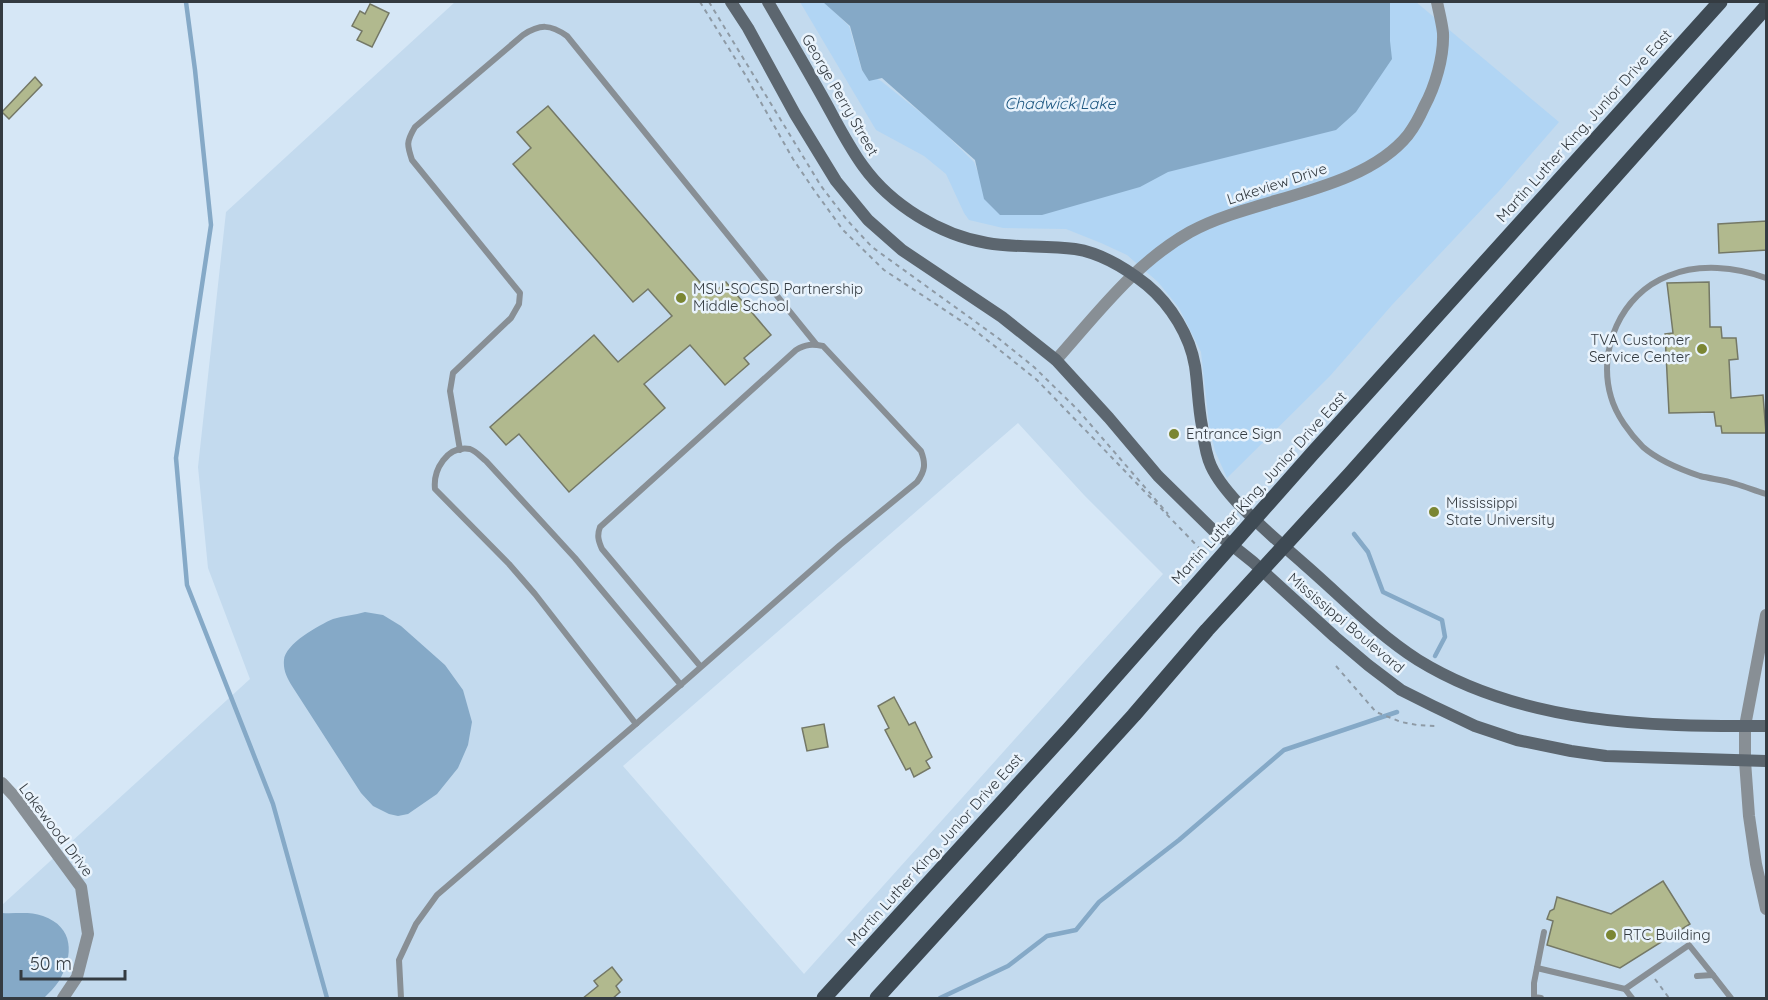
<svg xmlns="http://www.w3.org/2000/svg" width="1768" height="1000" viewBox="0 0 1768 1000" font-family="Quicksand,sans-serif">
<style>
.built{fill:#c3daee;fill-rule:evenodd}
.green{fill:#b1d5f4}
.water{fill:#85a9c7}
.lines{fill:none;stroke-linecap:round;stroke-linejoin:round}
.stream{stroke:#85a9c7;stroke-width:4.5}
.building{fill:#b1b98e;stroke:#747866;stroke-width:1.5}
.path{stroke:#8e9aa5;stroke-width:2;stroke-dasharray:4.5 4.5;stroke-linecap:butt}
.lane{stroke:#888f95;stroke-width:6}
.street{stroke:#888f95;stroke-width:12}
.secondary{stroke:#5c666f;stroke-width:12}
.primary{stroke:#3e4a54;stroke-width:15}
.poi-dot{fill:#7b8633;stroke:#e9f3fc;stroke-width:2}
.labels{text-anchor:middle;stroke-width:5;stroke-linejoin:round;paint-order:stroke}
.street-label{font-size:15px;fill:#343b41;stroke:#e9f3fc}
.poi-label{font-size:15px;fill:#343b41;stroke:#e9f3fc;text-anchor:start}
.water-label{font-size:16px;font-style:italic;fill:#1d5780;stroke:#e9f3fc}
</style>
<rect width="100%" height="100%" fill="#d6e7f6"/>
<!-- built -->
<path class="built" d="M 455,2 L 1766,2 L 1766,998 L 2,998 L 2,905 L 250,679 L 208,568 L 198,467 L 226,212 ZM 1018,423 L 1084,495 L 1163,574 L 804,974 L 623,766 Z"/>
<!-- green -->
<polygon class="green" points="800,2 824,2 849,26 862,71 881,81 936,125 974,162 980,178 1388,2 1416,2 1559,122 1500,190 1392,305 1330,376 1227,478 1215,451 1209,425 1201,352 1179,308 1158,282 1127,255 1101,243 1066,229 1003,228 969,220 964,213 946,174 924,156 876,130"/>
<!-- water -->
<g class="water">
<polygon points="823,2 1390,2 1390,41 1392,59 1356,112 1336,130 1168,172 1140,187 1042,215 1000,215 984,199 975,160 882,78 869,81 862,70 850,26"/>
<path d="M 365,612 L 383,615 L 401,626 L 445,665 L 463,690 L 472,722 L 468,745 L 458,768 L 437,794 L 408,814 L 398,816 L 389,814 L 373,806 L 361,793 L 292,686 C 287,678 283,670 284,660 C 285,644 319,625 333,619 C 343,616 355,615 365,612 Z"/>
<path d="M 2,913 C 16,914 29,911 43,916 C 74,927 74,955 59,981 C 55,987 49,993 44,998 L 2,998 Z"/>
</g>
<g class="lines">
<!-- stream -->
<g class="stream">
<polyline points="186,2 195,70 211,225 176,458 187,585 273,804 327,998"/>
<polyline points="1354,534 1368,552 1383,592 1442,620 1445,637 1435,656"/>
<polyline points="940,998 1008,966 1047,936 1076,930 1099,902 1179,840 1284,750 1397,712"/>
</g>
</g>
<!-- building -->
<g class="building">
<polygon points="370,4 389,13 372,47 357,40 362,31 352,26 360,11 365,14"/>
<polygon points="35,77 42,85 9,119 2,112"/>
<polygon points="548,106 711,295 726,282 771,335 744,358 749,364 725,385 690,345 644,384 665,408 569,492 519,434 506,445 490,427 594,335 618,362 672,316 648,289 633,302 513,164 531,148 517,132"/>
<polygon points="1767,221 1767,250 1719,253 1718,224"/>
<polygon points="1709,282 1710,327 1721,327 1722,338 1736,338 1738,359 1729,360 1731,398 1763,395 1766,433 1722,433 1721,426 1716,426 1714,412 1669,413 1665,334 1673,333 1667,283"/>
<polygon points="894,697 909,725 915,722 932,757 926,761 930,768 914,777 910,768 906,770 885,730 889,728 878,706"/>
<polygon points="824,724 828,747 807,751 802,728"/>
<polygon points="1663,881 1690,924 1620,968 1547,945 1553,921 1547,919 1550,911 1554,909 1557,897 1611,914"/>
<polygon points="612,967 622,980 616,986 620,992 612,999 582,999 598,986 594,981"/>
</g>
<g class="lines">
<!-- path -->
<g class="path">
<polyline points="700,2 746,76 793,159 814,190 843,230 884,270 972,328 1037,380 1202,551"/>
<polyline points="709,2 821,186 847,220 872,247 998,338 1034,367 1078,410 1168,514"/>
<polyline points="1336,666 1376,712 1401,722 1417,725 1435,726"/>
<polyline points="1655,979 1669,998"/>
</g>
<!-- lane -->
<g class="lane">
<path d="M 1766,278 C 1736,267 1699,263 1668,276 C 1621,294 1597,350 1611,397 C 1616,415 1630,434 1643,447 C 1658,460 1682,470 1700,476 C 1712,479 1724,480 1736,484 C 1746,487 1756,491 1766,494"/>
<path d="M 460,450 L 450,391 L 453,373 L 511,318 L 519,304 L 520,293 L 412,160 C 407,145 406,142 415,127 L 523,35 C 540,24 550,24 567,36 L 816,344"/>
<path d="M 636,724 L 535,594 L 509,564 L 435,489 C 433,470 447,445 470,449 C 476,451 481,457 486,461 L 575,558 L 681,685"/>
<polyline points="1537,968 1625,989"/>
<polyline points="1697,976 1713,975 1731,998"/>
<path d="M 401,998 L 399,960 L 416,924 L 437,895 L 636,724 L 840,545 L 917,482 C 925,471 926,464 921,451 L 823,346 C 812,344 806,344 796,350 L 600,527 C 597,535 598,540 602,549 L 701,667"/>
<polyline points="1541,998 1534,997 1534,983 1544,932"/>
<polyline points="1632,998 1625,989 1689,945 1713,975"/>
</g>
<!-- street -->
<g class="street">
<path d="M 1056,360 C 1097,314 1135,263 1190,232 C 1253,197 1361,193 1408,135 C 1414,127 1420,116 1424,107 C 1435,87 1444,57 1443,33 C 1442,23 1439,12 1437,2"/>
<polyline points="1766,615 1745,726 1745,761 1749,816 1756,864 1766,909"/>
<polyline points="2,783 14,796 81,887 88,934 77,977 63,998"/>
</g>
<!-- secondary -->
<g class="secondary">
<polyline points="731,2 748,28 795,114 836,181 868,220 902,250 1002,317 1056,360 1109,418 1158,476 1213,530 1253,562 1335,637 1368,665 1401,690 1433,706 1475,726 1517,740 1571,751 1606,756 1766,761"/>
<path d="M 768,2 C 786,33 804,64 822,96 C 835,119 847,144 863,166 C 891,205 940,235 987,243 C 1016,248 1046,245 1075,249 C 1101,253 1127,269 1147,285 C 1171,305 1190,336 1195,366 C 1198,386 1198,406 1202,426 C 1204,440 1205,453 1211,466 C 1226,499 1276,539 1304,564 C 1341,596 1376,633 1418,660 C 1522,724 1648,727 1766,726"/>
</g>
<!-- primary -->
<g class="primary">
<polyline points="824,998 1069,729 1312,454 1720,2"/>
<polyline points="877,998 1134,715 1207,630 1350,474 1766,7"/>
</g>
</g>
<!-- markers -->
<g class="poi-dot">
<circle cx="681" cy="298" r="6"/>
<circle cx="1702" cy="349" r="6"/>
<circle cx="1174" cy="434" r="6"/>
<circle cx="1434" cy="512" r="6"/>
<circle cx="1611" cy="935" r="6"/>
</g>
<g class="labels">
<!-- street labels -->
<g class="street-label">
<text transform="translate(840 95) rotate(60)" y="5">George Perry Street</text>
<text transform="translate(1584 126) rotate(-48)" y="5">Martin Luther King, Junior Drive East</text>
<text transform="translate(1277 184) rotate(-18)" y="5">Lakeview Drive</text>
<text transform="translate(1259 488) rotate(-48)" y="5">Martin Luther King, Junior Drive East</text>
<text transform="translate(1346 623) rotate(40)" y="5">Mississippi Boulevard</text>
<text transform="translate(56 830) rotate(53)" y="5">Lakewood Drive</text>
<text transform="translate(935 850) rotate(-48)" y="5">Martin Luther King, Junior Drive East</text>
</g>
<!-- poi labels -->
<g class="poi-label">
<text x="693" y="294">MSU-SOCSD Partnership<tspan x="693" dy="17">Middle School</tspan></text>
<text x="1690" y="345" text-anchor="end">TVA Customer<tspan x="1690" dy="17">Service Center</tspan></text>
<text x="1186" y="439">Entrance Sign</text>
<text x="1446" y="508">Mississippi<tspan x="1446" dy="17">State University</tspan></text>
<text x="1623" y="940">RTC Building</text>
</g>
<!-- water labels -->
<g class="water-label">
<text x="1060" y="109">Chadwick Lake</text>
</g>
</g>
<!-- border -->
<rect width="1768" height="1000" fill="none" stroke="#343b41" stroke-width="6"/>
<!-- scale -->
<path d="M21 970v9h104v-9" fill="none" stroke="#343b41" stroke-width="3"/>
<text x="30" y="970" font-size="18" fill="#343b41" stroke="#e9f3fc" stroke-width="4.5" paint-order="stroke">50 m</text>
</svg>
